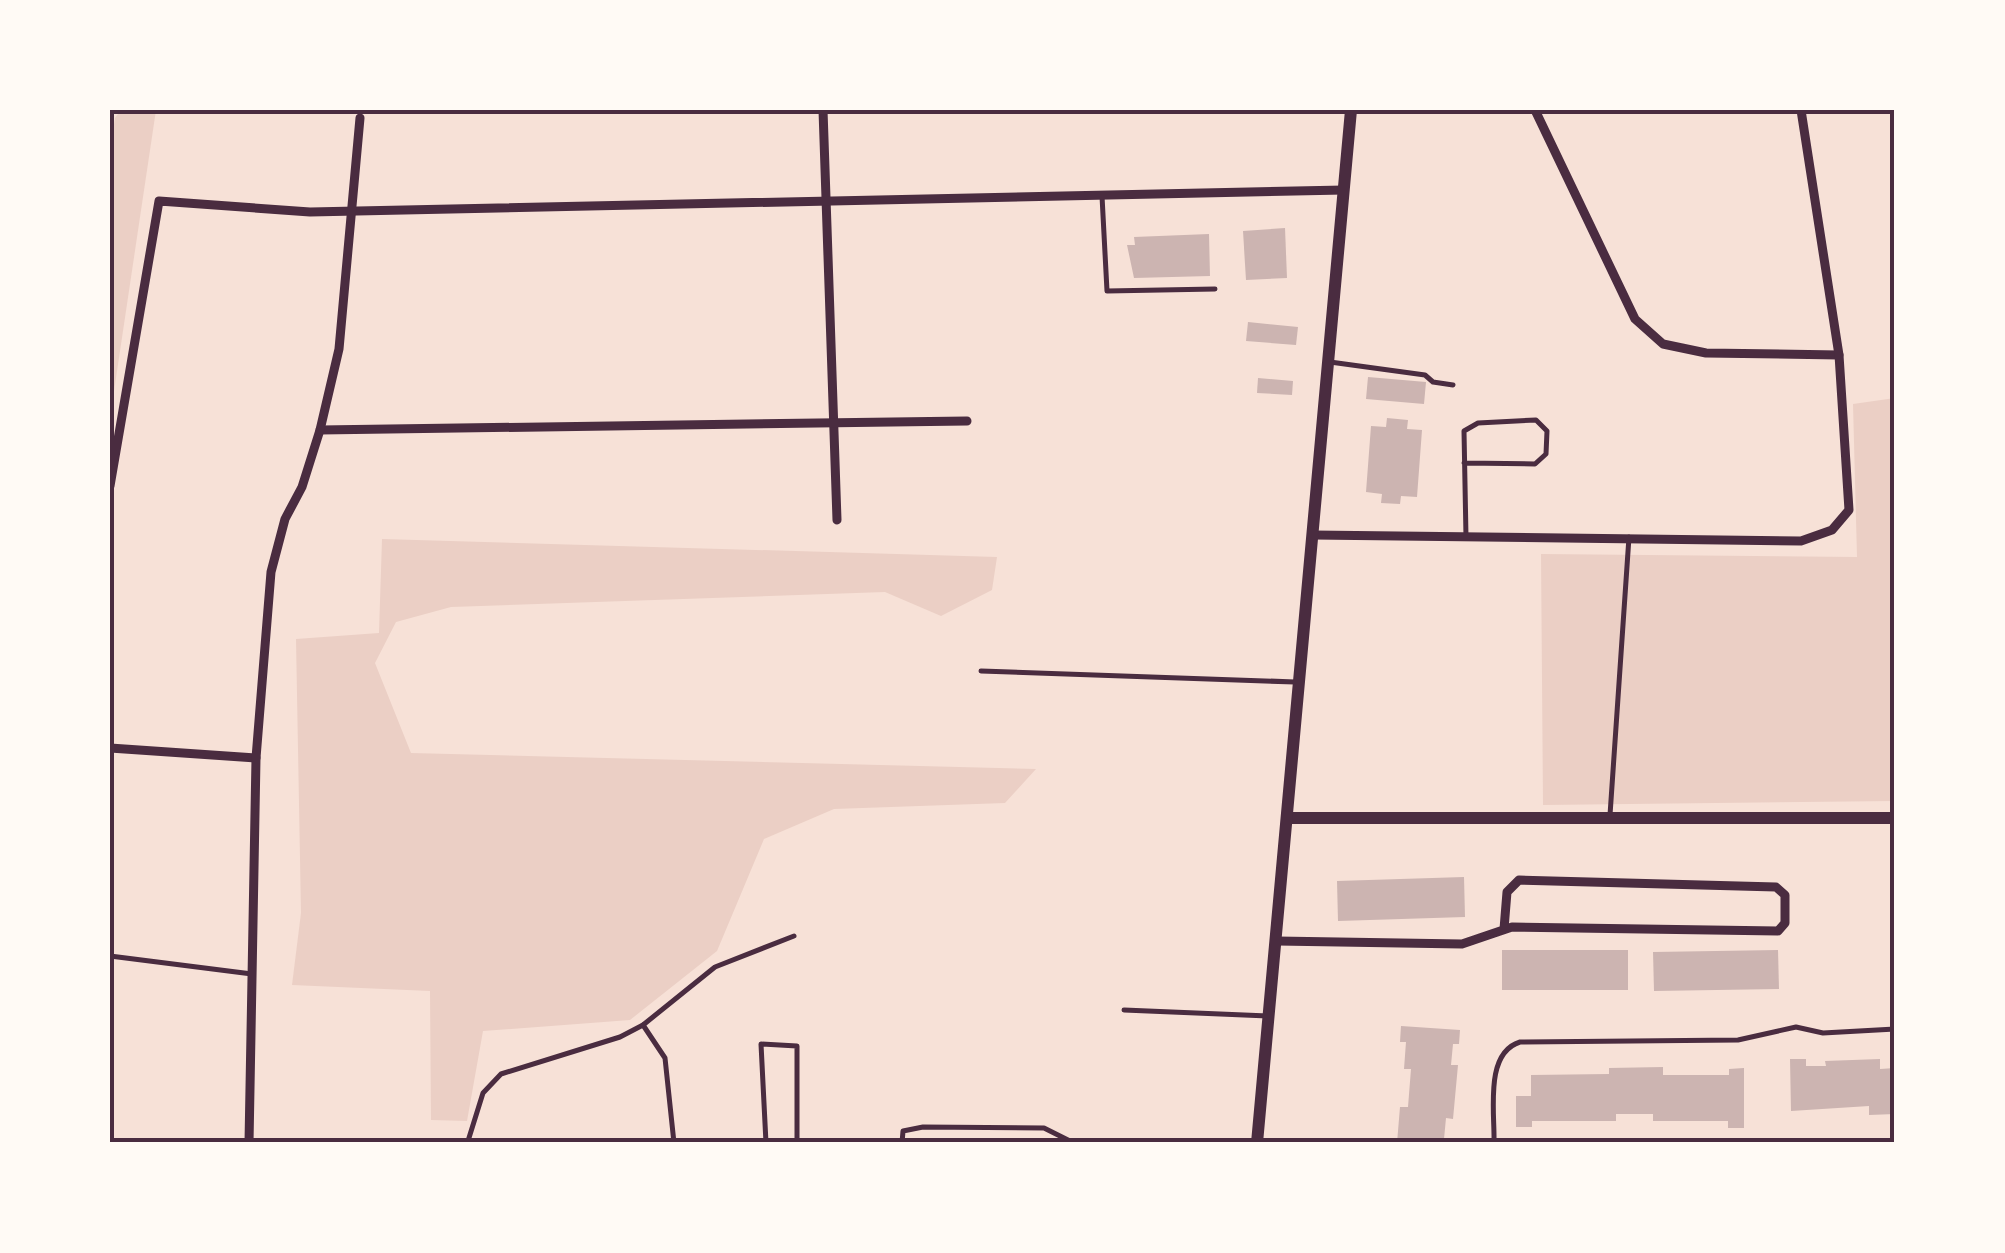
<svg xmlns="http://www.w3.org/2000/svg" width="2005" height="1253" viewBox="0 0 2005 1253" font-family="'Fira Sans',sans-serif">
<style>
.green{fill:#ebcfc5}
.building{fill:#ccb4b1}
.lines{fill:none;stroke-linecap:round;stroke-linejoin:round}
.service{stroke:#4a2c40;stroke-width:5}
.minor{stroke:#4a2c40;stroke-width:9}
.secondary{stroke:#4a2c40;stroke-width:12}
.neatline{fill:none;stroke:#4a2c40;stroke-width:4}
</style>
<rect width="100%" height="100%" fill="#f7e1d7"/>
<!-- green -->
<g class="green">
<polygon points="121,110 156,110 110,418 110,148 115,118"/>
<polygon points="1895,398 1895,801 1543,805 1541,554 1857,557 1853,404"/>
<polygon points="382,539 997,557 992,590 941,616 885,592 451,607 396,622 375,663 411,753 1036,769 1005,803 834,809 764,839 717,951 630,1020 483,1031 467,1121 431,1120 430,991 292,985 301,913 296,639 379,633"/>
</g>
<!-- building -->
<g class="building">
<polygon points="1285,228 1287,278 1246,280 1243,231"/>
<polygon points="1209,234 1210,276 1134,278 1127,245 1135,245 1134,237"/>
<polygon points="1248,322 1298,327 1296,345 1246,341"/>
<polygon points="1368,377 1426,382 1424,404 1366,399"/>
<polygon points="1258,378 1293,381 1292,395 1257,393"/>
<polygon points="1387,418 1408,420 1407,429 1422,430 1417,497 1401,496 1400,504 1381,503 1382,494 1366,492 1371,426 1386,427"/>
<polygon points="1464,877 1465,917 1338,921 1337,881"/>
<rect x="1502" y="950" width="126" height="40"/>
<polygon points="1778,950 1779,989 1654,991 1653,952"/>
<polygon points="1401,1026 1460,1030 1459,1044 1453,1044 1451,1065 1458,1065 1453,1119 1446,1118 1444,1139 1450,1143 1397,1143 1400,1107 1408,1107 1411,1069 1404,1069 1406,1042 1400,1042"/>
<polygon points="1790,1059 1806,1059 1806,1066 1826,1066 1825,1061 1880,1059 1880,1069 1895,1068 1895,1114 1869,1115 1869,1106 1791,1111"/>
<polygon points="1663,1067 1663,1075 1729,1075 1729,1069 1744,1068 1744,1128 1728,1128 1728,1121 1653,1121 1653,1114 1616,1114 1616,1121 1532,1121 1532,1127 1516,1127 1516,1096 1531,1096 1531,1075 1609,1074 1609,1068"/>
</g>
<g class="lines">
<!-- service -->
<g class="service">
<polyline points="1102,196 1107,291 1215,289"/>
<polyline points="1330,362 1425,375 1433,382 1453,385"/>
<polyline points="1464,463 1535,464 1546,454 1547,431 1536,420 1478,423 1464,431 1466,537"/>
<polyline points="981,671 1295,682"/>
<polyline points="1610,815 1629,537"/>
<polyline points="110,956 252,974"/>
<polyline points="1124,1010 1268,1016"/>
<polyline points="643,1025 665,1058 674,1143"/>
<polyline points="468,1141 483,1093 501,1074 620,1037 643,1025 715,967 794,936"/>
<polyline points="766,1143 761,1044 797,1046 797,1143"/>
<polyline points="902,1143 903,1131 923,1127 1044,1128 1074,1143"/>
<path d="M 1494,1143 C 1495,1113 1484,1053 1520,1042 L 1738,1040 L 1796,1027 L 1823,1033 L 1895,1029"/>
</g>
<!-- minor -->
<g class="minor">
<polyline points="823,110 837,520"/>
<polyline points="1535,110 1635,319 1663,344 1706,353 1839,355"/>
<polyline points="320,430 967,421"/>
<polyline points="110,486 159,201 310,212 1344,190"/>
<polyline points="1313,535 1801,541 1832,530 1849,510 1839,355 1801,110"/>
<polyline points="110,748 256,758"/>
<polyline points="1277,941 1462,944 1512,927 1778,931 1785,923 1785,895 1776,887 1519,880 1507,892 1504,929"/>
<polyline points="249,1143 256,758 271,572 285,519 302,487 320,430 339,349 360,118"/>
<polyline points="378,1143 507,1143"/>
</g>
<!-- secondary -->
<g class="secondary">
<polyline points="1287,818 1895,818"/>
<polyline points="1257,1143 1351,110"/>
</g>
</g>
<!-- border -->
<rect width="2005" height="1253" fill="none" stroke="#fffaf5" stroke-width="225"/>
<rect x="112" y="112" width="1780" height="1028" class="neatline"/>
</svg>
